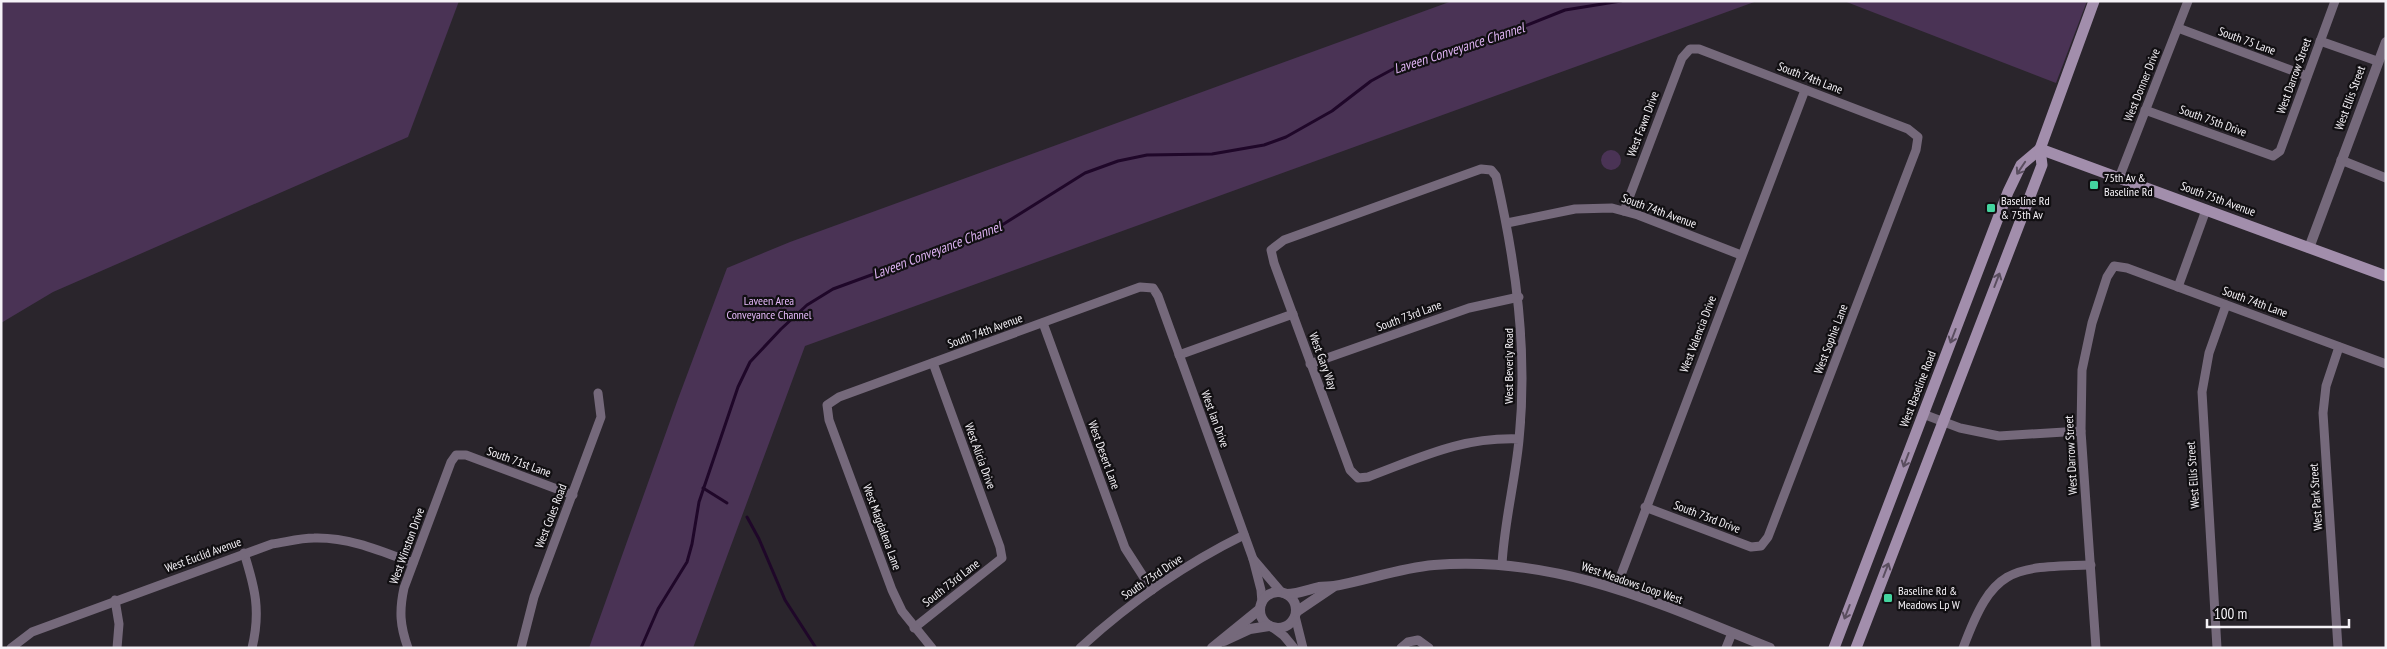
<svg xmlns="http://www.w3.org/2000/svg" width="2387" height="649" viewBox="0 0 2387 649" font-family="'PT Sans Narrow',sans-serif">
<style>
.green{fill:#4a3355}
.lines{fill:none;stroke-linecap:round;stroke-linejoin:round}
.stream{stroke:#1f0729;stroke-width:3}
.minor{stroke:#75697b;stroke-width:9}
.tertiary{stroke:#75697b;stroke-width:10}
.secondary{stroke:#a28eac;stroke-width:11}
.oneway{stroke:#5a4e5f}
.poi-dot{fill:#44d49f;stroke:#110f12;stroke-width:2}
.labels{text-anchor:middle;stroke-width:4.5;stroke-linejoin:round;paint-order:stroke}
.street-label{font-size:12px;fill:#f5f2f7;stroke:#110f12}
.poi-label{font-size:12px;fill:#f5f2f7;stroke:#110f12;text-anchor:start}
.park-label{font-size:12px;fill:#e5b9fa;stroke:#110f12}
.water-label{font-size:14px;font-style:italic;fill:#ddb2f2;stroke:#110f12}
</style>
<rect width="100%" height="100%" fill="#2a252c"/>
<!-- green -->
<g class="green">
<polygon points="1,1 459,1 408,137 53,292 1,323"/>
<polygon points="1452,1 1757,1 805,346 693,648 589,648 678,399 727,268 790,242"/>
<polygon points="1844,1 2087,1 2056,83"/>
<circle cx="1611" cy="160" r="10"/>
</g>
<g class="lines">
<!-- stream -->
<g class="stream">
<polyline points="703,488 727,503"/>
<polyline points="747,517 759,539 785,600 816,648"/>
<polyline points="641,648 658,609 687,562 692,544 699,502 738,387 750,362 781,329 807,305 833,289 994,230 1085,173 1118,161 1147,155 1212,154 1264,145 1286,137 1332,111 1371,81 1395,68 1420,58 1492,39 1565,10 1621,1"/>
</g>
<!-- minor -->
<g class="minor">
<polyline points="2178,28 2307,76"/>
<polyline points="2320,41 2377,61"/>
<polyline points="2145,110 2273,156 2280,151 2335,1"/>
<polyline points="2341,160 2386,178"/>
<polyline points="2119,178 2188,1"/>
<polyline points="1624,211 1682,58 1690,49 1699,49 1908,129 1918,137 1916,150 1768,537 1761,546 1751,547 1645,507"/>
<polyline points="1507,223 1575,209 1612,208 1638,215 1741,255"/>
<polyline points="2178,287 2206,210"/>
<polyline points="1043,323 1125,548 1152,590"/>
<polyline points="1179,355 1293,314"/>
<polyline points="1310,364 1469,308 1519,297"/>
<polyline points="1923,414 1960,428 1999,436 2081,431"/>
<path d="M 244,553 C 255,588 261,611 252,648"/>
<polyline points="1253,559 1282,593"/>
<path d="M 1502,565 C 1504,523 1515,482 1519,440 C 1528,350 1516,264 1496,176 L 1491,170 L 1481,169 L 1284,240 L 1271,250 L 1274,263 L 1350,470 L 1358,478 L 1368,477 C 1422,457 1461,437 1519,439"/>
<polyline points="1616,588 1805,90"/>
<polyline points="115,600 119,624 117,648"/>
<polyline points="1295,616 1303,648"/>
<polyline points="1272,627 1284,636 1294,648"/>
<polyline points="914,628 1002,558 1000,547 933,363"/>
<path d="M 11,648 L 32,632 L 272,544 C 286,542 300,538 314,538 C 349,537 381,551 413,563"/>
<path d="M 408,648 C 400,626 399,611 404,588 L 451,462 L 456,455 L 466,455 L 573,495"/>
<polyline points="521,648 534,597 601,417 598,393"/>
<polyline points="932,648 902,611 892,590 829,420 827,405 839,397 1140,287 1153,288 1158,296 1253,559 1261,590 1262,603"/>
<path d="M 1080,648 C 1128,604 1185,564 1244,535"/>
<polyline points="1401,648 1408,642 1418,640 1429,648"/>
<polyline points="1726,648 1732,633"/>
<path d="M 1963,648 C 1993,568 2008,567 2091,565"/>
<polyline points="2096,648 2081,431 2082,370 2092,323 2107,277 2114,266 2127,268 2386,364"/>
<polyline points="2217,648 2202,392 2209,353 2226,305"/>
<polyline points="2338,648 2323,413 2326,386 2339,347"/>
</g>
<!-- tertiary -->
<g class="tertiary">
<polyline points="2309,248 2386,42"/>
<circle cx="1278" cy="610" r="18"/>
<path d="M 1286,594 C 1298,594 1307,590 1319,587 C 1324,586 1329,587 1334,586 C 1368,580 1399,568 1434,565 C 1557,555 1659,603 1770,648"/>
<polyline points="1296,612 1333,587"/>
<polyline points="1224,641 1250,629 1269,626"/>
<polyline points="1212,648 1260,609"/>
</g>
<!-- secondary -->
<g class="secondary">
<polyline points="2040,149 2386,276"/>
<polyline points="1834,648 2008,192 2021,165 2040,149 2094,1"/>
<polyline points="1856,648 2042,165 2040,149"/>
</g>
</g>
<!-- one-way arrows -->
<defs><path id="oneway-shaft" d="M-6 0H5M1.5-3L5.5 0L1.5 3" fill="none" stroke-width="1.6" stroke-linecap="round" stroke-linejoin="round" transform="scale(1.25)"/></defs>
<g class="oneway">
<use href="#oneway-shaft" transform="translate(2021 168) rotate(124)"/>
<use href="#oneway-shaft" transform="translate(1997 280) rotate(-69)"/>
<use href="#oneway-shaft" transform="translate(1953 336) rotate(111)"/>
<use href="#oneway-shaft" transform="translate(1906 460) rotate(111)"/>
<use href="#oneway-shaft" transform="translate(1886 570) rotate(-69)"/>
<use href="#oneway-shaft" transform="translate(1847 612) rotate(111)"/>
</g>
<!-- markers -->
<g class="poi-dot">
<rect x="2089" y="180" width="10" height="10" rx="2.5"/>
<rect x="1986" y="203" width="10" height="10" rx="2.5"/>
<rect x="1883" y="593" width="10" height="10" rx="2.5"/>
</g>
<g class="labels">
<!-- street labels -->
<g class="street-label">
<text transform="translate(2247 41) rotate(20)" y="4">South 75 Lane</text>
<text transform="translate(2294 76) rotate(-70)" y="4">West Darrow Street</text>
<text transform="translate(1810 78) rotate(21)" y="4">South 74th Lane</text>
<text transform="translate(2142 85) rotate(-68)" y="4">West Donner Drive</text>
<text transform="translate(2350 98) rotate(-70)" y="4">West Ellis Street</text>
<text transform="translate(2213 121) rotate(20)" y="4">South 75th Drive</text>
<text transform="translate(1643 124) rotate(-69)" y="4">West Fawn Drive</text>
<text transform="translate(2218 199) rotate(20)" y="4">South 75th Avenue</text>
<text transform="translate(1659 211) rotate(20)" y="4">South 74th Avenue</text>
<text transform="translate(2255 302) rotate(20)" y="4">South 74th Lane</text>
<text transform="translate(1409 316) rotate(-20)" y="4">South 73rd Lane</text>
<text transform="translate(985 331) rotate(-20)" y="4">South 74th Avenue</text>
<text transform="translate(1698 334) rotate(-69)" y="4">West Valencia Drive</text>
<text transform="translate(1831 339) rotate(-69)" y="4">West Sophie Lane</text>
<text transform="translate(1323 361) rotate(70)" y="4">West Gary Way</text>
<text transform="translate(1509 366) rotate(-90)" y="4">West Beverly Road</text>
<text transform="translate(1918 389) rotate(-69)" y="4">West Baseline Road</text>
<text transform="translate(1215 419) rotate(70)" y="4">West Ian Drive</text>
<text transform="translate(1104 455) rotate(70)" y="4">West Desert Lane</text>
<text transform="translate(2071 455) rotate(-93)" y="4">West Darrow Street</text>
<text transform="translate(980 456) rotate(70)" y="4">West Alicia Drive</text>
<text transform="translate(519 462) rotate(20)" y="4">South 71st Lane</text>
<text transform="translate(2193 475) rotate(-94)" y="4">West Ellis Street</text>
<text transform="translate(2316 497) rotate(-94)" y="4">West Park Street</text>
<text transform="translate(551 516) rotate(-69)" y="4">West Coles Road</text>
<text transform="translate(1707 517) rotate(21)" y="4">South 73rd Drive</text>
<text transform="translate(882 527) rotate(70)" y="4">West Magdalena Lane</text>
<text transform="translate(407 546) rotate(-70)" y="4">West Winston Drive</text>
<text transform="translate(203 555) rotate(-20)" y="4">West Euclid Avenue</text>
<text transform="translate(1152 577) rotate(-34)" y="4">South 73rd Drive</text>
<text transform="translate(951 583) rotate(-38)" y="4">South 73rd Lane</text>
<text transform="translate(1632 583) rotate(19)" y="4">West Meadows Loop West</text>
</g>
<!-- poi labels -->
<g class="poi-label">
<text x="2104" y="182">75th Av &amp;<tspan x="2104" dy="14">Baseline Rd</tspan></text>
<text x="2001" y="205">Baseline Rd<tspan x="2001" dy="14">&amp; 75th Av</tspan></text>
<text x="1898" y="595">Baseline Rd &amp;<tspan x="1898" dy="14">Meadows Lp W</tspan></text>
</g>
<!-- park labels -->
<g class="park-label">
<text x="769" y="305">Laveen Area<tspan x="769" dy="14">Conveyance Channel</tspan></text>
</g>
<!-- water labels -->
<g class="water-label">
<text transform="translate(1459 48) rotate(-18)" y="5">Laveen Conveyance Channel</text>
<text transform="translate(937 250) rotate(-21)" y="5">Laveen Conveyance Channel</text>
</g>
</g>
<!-- border -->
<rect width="2387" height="649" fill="none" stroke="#f5f2f7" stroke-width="5"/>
<!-- scale -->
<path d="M2207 619v8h142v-8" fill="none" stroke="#f5f2f7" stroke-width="2.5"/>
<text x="2214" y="619" font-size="15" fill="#f5f2f7" stroke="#110f12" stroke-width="4" paint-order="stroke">100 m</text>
</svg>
